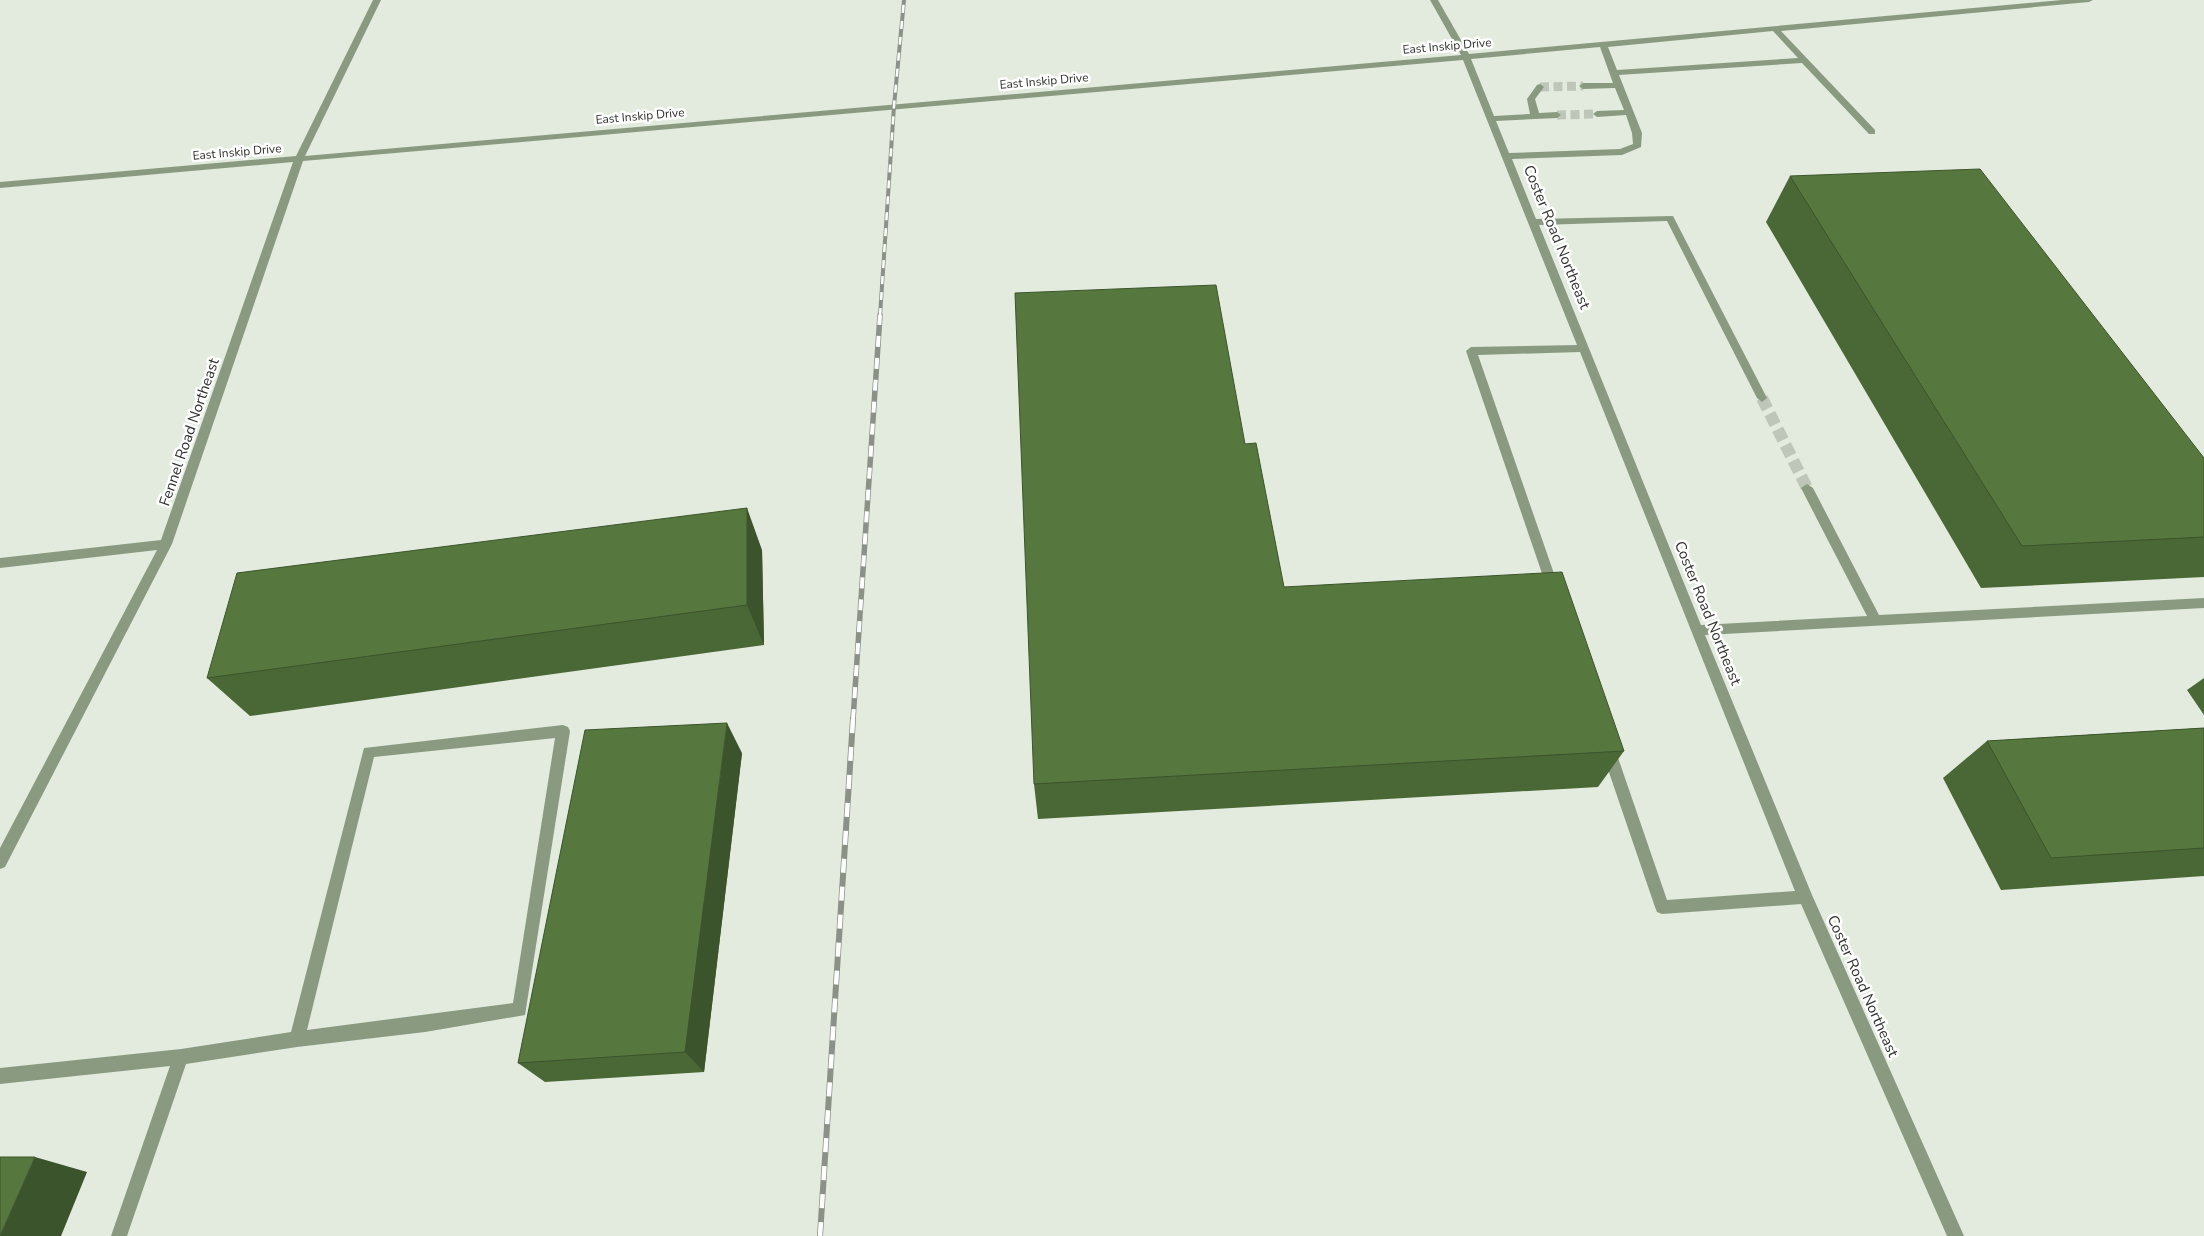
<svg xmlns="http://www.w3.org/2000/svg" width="2204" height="1236" font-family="'Nunito Sans',sans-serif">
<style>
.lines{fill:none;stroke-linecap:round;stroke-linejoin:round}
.minor-tunnel-far1{stroke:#bec6ba;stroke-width:9;stroke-dasharray:9 4.5;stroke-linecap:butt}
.minor-tunnel{stroke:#bec6ba;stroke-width:12;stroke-dasharray:12 5.5;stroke-linecap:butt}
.minor{fill:#8a9a80;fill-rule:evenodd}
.rail-far2-casing{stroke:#8b9188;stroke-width:4}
.rail-far1-casing{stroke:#8b9188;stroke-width:5.5}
.rail-casing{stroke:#8b9188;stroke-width:6}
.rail-far2{stroke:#fff;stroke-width:2.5;stroke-dasharray:8;stroke-linecap:butt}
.rail-far1{stroke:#fff;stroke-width:4;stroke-dasharray:11;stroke-linecap:butt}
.rail{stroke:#fff;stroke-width:4.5;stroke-dasharray:14;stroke-linecap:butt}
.wall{fill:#4a6736}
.shaded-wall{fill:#3c542c}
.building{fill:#56783f;stroke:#3c542c}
.labels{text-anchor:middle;stroke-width:5;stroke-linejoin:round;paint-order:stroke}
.far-street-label{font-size:12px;fill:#2e312c;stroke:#fff}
.street-label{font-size:15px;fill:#2e312c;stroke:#fff}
</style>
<rect width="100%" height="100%" fill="#e2ebdd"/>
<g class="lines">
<g class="minor-tunnel-far1">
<path d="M1540,87L1583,86"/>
<path d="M1557,115L1597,114"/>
</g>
<path class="minor-tunnel" d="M1762,398L1807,488"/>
<g class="minor">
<path d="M373,0H381L305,156L1461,55L1430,0H1438L1469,54L2062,0H2093L2089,2L1781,31L1875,130V134H1869L1802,63L1619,75L1642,133L1641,147L1622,155L1512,159L1536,219L1673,216L1767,398L1762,402L1757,398L1667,221L1539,225L1701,625L1867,616L1801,488L1807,484L1813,488L1879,615L2204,598V608L1705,635L1812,895L1964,1236H1947L1801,904L1662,914L1657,912L1655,907L1601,749L1603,745L1608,743L1613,745L1615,749L1667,900L1795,891L1580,352L1478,355L1559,588L1557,591H1549L1547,588L1466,351L1471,347L1577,345L1463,60L303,161L172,544L5,867L0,869V848L157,550L0,568V558L161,540L293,162L0,188V182L296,156ZM1773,31L1798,58L1617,70L1608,47ZM1600,47L1613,83H1583L1579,86L1583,89L1615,88L1624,110L1597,111L1593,114L1597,117L1626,115L1632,133L1633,144L1620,149L1509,153L1496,121L1557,118L1561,115L1557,112L1539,113L1535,99L1544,87L1540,84L1537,85L1527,99L1530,114L1494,116L1471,59Z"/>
<path d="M563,725L568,727L570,731L525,1015L425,1032L297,1047L186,1064L127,1236H111L170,1066L0,1084V1068L181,1049L291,1032L364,748ZM555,738L513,1003L307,1030L374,757Z"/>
</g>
<g class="rail-far2-casing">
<path id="rail-far2" d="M880,316L894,106L904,0"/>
</g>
<g class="rail-far1-casing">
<path id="rail-far1" d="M853,720L880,315"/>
</g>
<g class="rail-casing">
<path id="rail" d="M820,1236L853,719"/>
</g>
<use href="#rail-far2" class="rail-far2"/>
<use href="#rail-far1" class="rail-far1"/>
<use href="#rail" class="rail"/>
</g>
<g class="wall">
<path d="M1790,176L2204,458V577L1981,588L1766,222Z"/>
<path d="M1245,444L1284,587L1624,751L1598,787L1038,819L1034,784Z"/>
<path d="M762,550L764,645L250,716L207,678Z"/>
<path d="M2204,678V715L2187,690Z"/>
<path d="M2204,728V876L2001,890L1943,778L1987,741Z"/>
<path d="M742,753L704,1072L545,1082L518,1063Z"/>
</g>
<g class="shaded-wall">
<path d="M747,508L762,550L764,645L747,605Z"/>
<path d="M727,723L742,753L704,1072L685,1052Z"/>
<path d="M35,1157L87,1172L61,1236H0Z"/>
</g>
<g class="building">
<path d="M1980,169L2204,458V537L2022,546L1790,176Z"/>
<path d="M1216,285L1245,444L1256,443L1284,587L1562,572L1624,751L1034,784L1015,293Z"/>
<path d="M747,508V605L207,678L237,573Z"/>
<path d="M727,723L685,1052L518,1063L585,730Z"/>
<path d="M2204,728V848L2051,858L1987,741Z"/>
<path d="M0,1157H35L0,1236Z"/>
</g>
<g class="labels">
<g class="far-street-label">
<text transform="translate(1447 46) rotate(-5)" y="4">East Inskip Drive</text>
<text transform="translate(1044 81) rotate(-5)" y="4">East Inskip Drive</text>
<text transform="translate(640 116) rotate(-5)" y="4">East Inskip Drive</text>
<text transform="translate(237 152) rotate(-5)" y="4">East Inskip Drive</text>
</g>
<g class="street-label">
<text transform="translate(1557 237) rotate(68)" y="5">Coster Road Northeast</text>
<text transform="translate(189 432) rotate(-71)" y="5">Fennel Road Northeast</text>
<text transform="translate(1708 613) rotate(68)" y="5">Coster Road Northeast</text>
<text transform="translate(1863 986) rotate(66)" y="5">Coster Road Northeast</text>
</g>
</g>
</svg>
